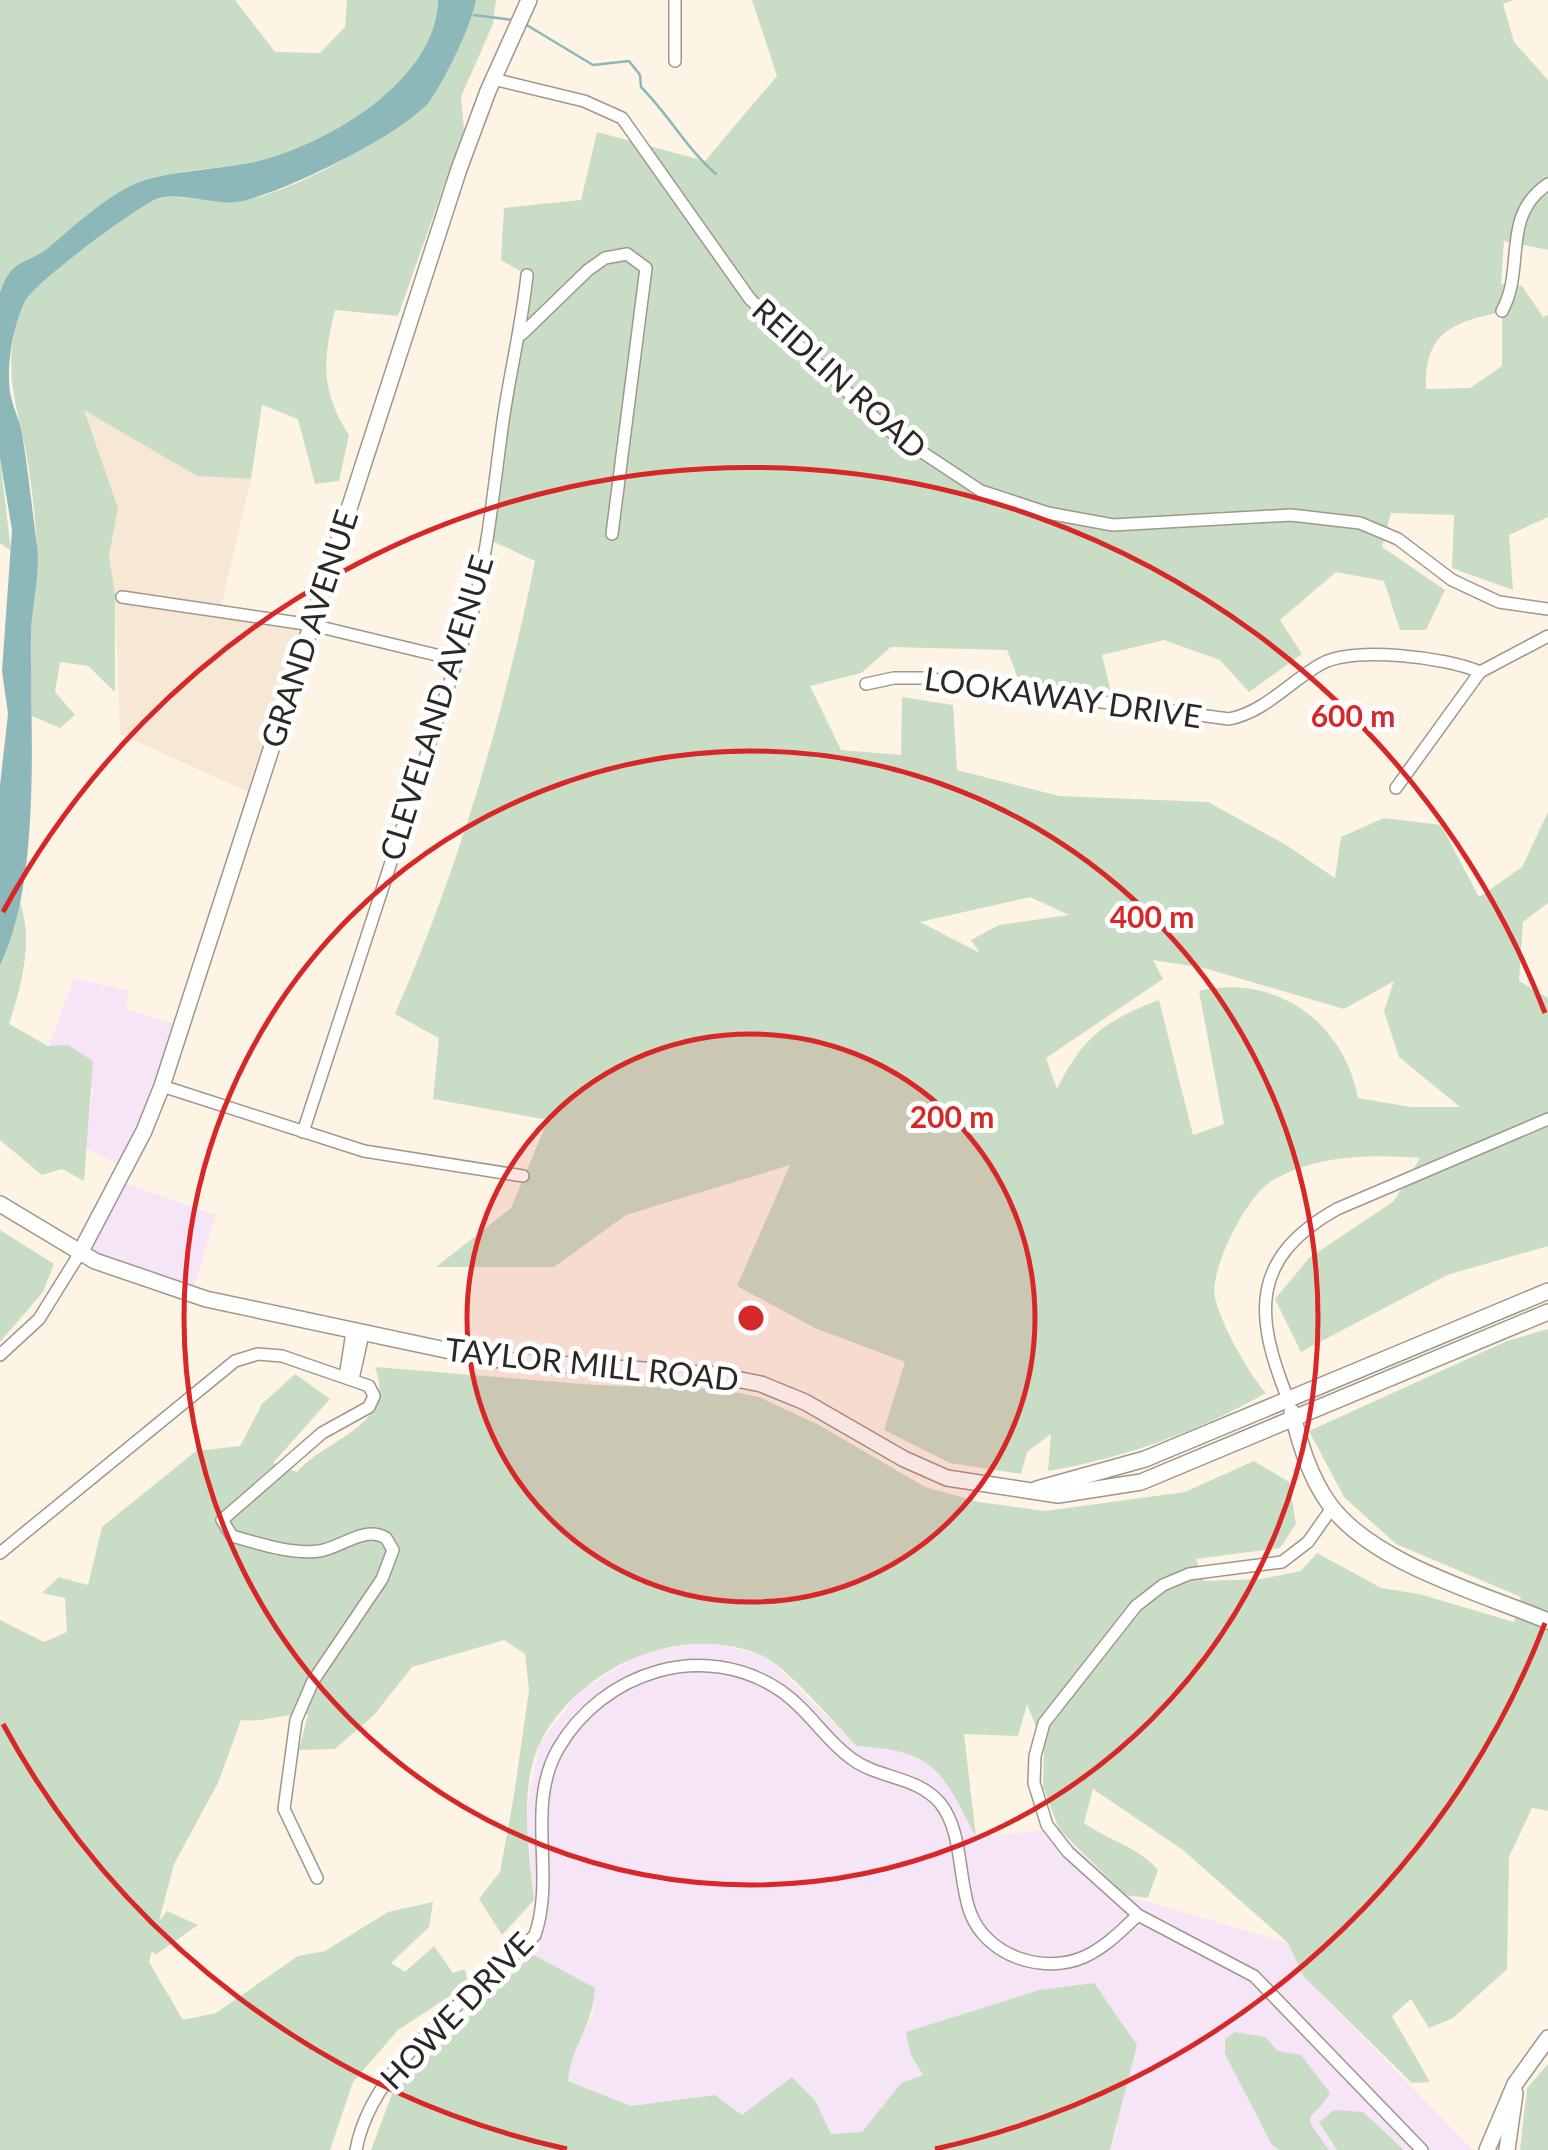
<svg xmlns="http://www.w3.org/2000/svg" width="1548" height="2150" font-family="Lato,sans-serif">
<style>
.commercial{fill:#f6e5f6}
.built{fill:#f6e8d4}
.green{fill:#c9ddc6;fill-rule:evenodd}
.water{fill:#8db8ba}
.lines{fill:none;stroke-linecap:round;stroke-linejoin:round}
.stream{stroke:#8db8ba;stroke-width:2.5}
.street-casing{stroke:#a0978b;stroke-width:14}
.secondary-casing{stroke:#a0978b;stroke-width:18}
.street{stroke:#fff;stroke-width:11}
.secondary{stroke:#fff;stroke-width:15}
.ring{fill:none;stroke:#d62828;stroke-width:5}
.labels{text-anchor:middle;stroke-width:10;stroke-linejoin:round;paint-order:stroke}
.street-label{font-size:32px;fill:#2c2924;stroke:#fff}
.centre{fill:#d62828;stroke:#fff;stroke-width:5}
.ring-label{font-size:30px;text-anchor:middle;font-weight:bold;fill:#d62828;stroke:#fff;stroke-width:10;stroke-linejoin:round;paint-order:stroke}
</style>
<rect width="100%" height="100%" fill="#fdf4e6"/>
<g class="commercial">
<path d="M74,978L129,991L126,1009L181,1026L125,1167L85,1148L93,1089L49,1046Z"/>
<path d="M118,1181L216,1215L191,1295L80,1253Z"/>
<path d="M710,1641L767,1657L857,1746L902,1749L941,1772L976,1837L1059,1829L1125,1895L1288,1943L1304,1977L1473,2150H1110L1118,2128L1094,1983L1039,1990L906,2032L910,2053L923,2075L901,2083L862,2132L831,2134L816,2102L742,2115L715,2095L631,2106L568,2081L572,2050L593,2016L595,1989L532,1954L534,1900L526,1812L540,1743L581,1690L642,1653Z"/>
</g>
<path class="built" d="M83,408L197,476L251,479L220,611L312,625L257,796L120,734L115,594L109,556L118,508Z"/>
<g class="green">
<path d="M0,0H235L275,52L320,53L345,27L347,0H438C438,79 331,142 262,160C229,169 161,170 134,184C103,201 75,226 48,248C26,265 11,258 0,291Z"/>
<path d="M476,0H496L493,24L461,97L464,129L398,316L335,310C323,360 320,390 349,435L339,481L315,484L298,419L262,405L251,479L197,476L84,410L118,508L109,556L115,594V692L88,666L60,662L55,692L75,715L60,728L32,716C31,688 30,660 31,632C31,605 40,576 37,549C35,511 30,466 21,428C10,383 5,348 24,302C33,283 131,212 154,200C171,191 230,206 259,197C284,190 335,167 355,152C395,122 469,48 476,0Z"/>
<path d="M752,0H1513L1503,4L1514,42L1548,80V250L1504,241L1501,284L1522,286L1543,317L1548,315V517L1509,535L1513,590L1452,568L1454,515L1391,513L1382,547L1445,590L1426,630H1400L1384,581L1336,572L1280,620L1302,654L1249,692L1220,660L1164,640L1102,655L1114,705L1024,693L1007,650L891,647L861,673L810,686L841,750L901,755L902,697L953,705L957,770L1059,796L1208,802L1286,845L1335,878L1341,837L1384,818L1441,825L1479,897L1522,867L1548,812V903L1523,922L1519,981L1548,998V1246L1447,1275L1301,1352L1275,1299L1309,1258L1394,1201L1420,1158C1371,1154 1313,1155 1270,1182C1246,1198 1209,1270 1215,1298C1221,1324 1248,1373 1266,1393C1199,1431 1124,1458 1048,1471L1051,1434L1027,1452L1021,1474L950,1463L884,1430L905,1362L815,1328L737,1286L790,1165L626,1215L554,1267H436L511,1208L548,1120L433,1099L439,1038L395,1014C458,870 504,715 535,561L488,539L527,275L501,260L504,208L581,200L597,132L705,161L777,76ZM1502,312V366L1470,388L1426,389C1424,332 1453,322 1502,312ZM1030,897L1069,915L999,925L971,940L980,953L920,922ZM1153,960L1204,968L1344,1009L1394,981L1384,1011L1399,1057L1460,1107H1411L1358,1098C1344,1022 1275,973 1199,991L1224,1124L1193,1135L1159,1000C1104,1021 1083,1037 1057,1089L1046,1058L1163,979Z"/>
<path d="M0,458L11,551L0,543Z"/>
<path d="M19,899C34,939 22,984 9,1024L48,1046L68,1045L93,1061L84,1181L62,1169L42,1175L0,1140V965Z"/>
<path d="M0,1230L54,1264L43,1292L0,1342Z"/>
<path d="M1548,1329V1811L1532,1808L1509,1857L1507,1969L1453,2018L1429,2028L1411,1999L1392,2016L1430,2082L1412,2083L1304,1977L1288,1943L1183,1850L1093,1789L1084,1823C1111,1842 1137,1846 1158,1870L1148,1898L1125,1895L1059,1829L1043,1787L1044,1747L1027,1704L1018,1736L964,1734L976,1837C941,1771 937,1751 857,1746C837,1726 786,1666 763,1656C684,1621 581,1665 541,1741C518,1786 529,1852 534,1900L502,1935L479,1899L500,1872L514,1795L529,1690L525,1654L504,1640L412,1667L374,1715L335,1749L299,1750L308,1714C285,1713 262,1723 241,1720L218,1783L174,1864L159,1921L167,1911L198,1925L155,1955L152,1951L149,1962L183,2020L216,2013L298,1956L325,1951L388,1912L433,1902L429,1927L391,1963L405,1972L434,1946L453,1973L465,1969L468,1984L398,2030L353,2082L330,2150H0V1620L44,1642L67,1632L65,1598L42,1593L59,1577L88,1585L102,1527L196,1451L240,1446L262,1404L295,1374L330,1399L273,1463L297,1472C329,1436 397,1426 375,1367L595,1385L719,1389L759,1397L819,1425L925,1487L979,1502L1045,1511L1185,1492L1254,1461L1289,1482L1296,1524L1280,1548L1196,1559L1204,1581L1261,1579L1301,1571L1317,1553L1381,1588L1419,1594L1514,1622L1521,1597L1396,1544L1344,1497L1309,1431L1507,1341Z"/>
<path d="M532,1954L595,1988C593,2027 572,2042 568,2081L631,2106L715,2095L742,2115L792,2077L816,2102L831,2134L862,2132L901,2083L923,2075L910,2053L906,2032L1039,1990L1094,1983L1137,2045L1110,2150H371L392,2094Z"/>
<path d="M1235,2032L1265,2037L1278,2051L1301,2055L1330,2093C1309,2127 1299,2107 1329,2150H1279L1272,2145L1225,2054V2039Z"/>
<path d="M1548,2064V2150H1520L1527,2088Z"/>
<path d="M1334,2110L1363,2112L1404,2150H1337L1319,2122Z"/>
</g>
<path class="water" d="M438,0H476C473,22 443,84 429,102C403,134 278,196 237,202C213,205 175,190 154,200C132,211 34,283 25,301C13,326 5,370 11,397C14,410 20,421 22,433C28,470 32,508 37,546C41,575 31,607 31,636C30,731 42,879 0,965V785L8,714L2,671L12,530L0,458V292C11,258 26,265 48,248C76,225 101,200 134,184C165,170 226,170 262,160C331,142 437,79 438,0Z"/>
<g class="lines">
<g class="stream">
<path d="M474,15L513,20"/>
<path d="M525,24L593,65L629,61L640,75L641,87C669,115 686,148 716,174"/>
</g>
<g class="street-casing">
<g id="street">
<path d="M675,61V0"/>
<path d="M493,79L584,101L622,118L750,299L884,427L981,491L1048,513L1113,525L1291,515L1360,523L1398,539L1452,580L1499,602L1548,609"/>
<path d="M1502,311C1526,268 1500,216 1548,184"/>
<path d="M522,334L588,270L605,258L627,254L646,268L612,534"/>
<path d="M122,597L312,625L457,660"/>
<path d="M866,684L894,678H924L1229,719C1265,712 1289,682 1321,664C1354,646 1446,657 1480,672"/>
<path d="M1396,788L1480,672L1548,636"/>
<path d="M162,1086L364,1151L523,1176"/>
<path d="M303,1132L472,614C488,551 494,486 503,421C510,372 522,324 527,275"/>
<path d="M0,1355L39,1319L80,1253"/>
<path d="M345,1377L352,1332"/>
<path d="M353,1379L363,1334"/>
<path d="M1288,1399C1254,1315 1250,1258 1337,1209L1548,1119"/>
<path d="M1332,1508L1308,1542L1282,1562L1189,1574L1163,1585L1136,1606L1044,1723L1035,1756L1034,1783L1047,1825L1068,1852L1138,1915L1254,1976L1422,2150"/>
<path d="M0,1553L235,1361L258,1354L282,1356L369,1386L374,1396L369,1407L322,1433L222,1520L232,1536C257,1543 292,1555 319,1551C341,1548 364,1525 386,1538L393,1550L382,1579L313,1681L296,1720L284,1809L317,1878"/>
<path d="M356,2150C372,2061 475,1996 535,1935C556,1874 525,1807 558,1749C603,1671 705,1639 781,1691C809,1710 825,1740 852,1759C879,1779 917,1776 940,1803C963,1831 958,1879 970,1912C986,1956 1043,1975 1084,1957C1106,1947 1121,1931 1138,1915"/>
</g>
</g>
<g class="secondary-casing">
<g id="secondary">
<path d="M0,1204L95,1261L206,1299L488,1359L716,1375L761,1384L805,1402L904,1459L947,1478L1058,1495L1141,1482L1548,1312"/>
<path d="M80,1253L144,1131L162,1086L459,169L488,91L529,0"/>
<path d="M1292,1412C1300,1444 1310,1478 1330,1505C1374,1564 1481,1593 1548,1621"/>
<path d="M1037,1489L1145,1459L1548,1291"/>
<path d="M1487,2150L1515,2084L1548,2038"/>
<path d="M1507,2150L1515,2093"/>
</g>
</g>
<use href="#street" class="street"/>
<use href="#secondary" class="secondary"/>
</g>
<circle cx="751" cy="1318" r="284" fill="#d62828" fill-opacity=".12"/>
<g class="ring">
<circle cx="751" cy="1318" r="284"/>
<circle cx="751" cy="1318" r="567"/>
<path d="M1545 1623A851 851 0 0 1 935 2149M567 2149A851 851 0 0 1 3 1724M3 912A851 851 0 0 1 1545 1013"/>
</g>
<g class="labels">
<g class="street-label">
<text transform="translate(839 379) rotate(42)" y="11">REIDLIN ROAD</text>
<text transform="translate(310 629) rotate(-72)" y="11">GRAND AVENUE</text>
<text transform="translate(1063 698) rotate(8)" y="11">LOOKAWAY DRIVE</text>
<text transform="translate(437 708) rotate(-73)" y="11">CLEVELAND AVENUE</text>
<text transform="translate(592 1365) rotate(6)" y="11">TAYLOR MILL ROAD</text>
<text transform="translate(457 2011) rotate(-46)" y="11">HOWE DRIVE</text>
</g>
</g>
<circle cx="751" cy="1318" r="15" class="centre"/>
<g class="ring-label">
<text x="1353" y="727">600 m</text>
<text x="1152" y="928">400 m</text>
<text x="952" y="1128">200 m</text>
</g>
</svg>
